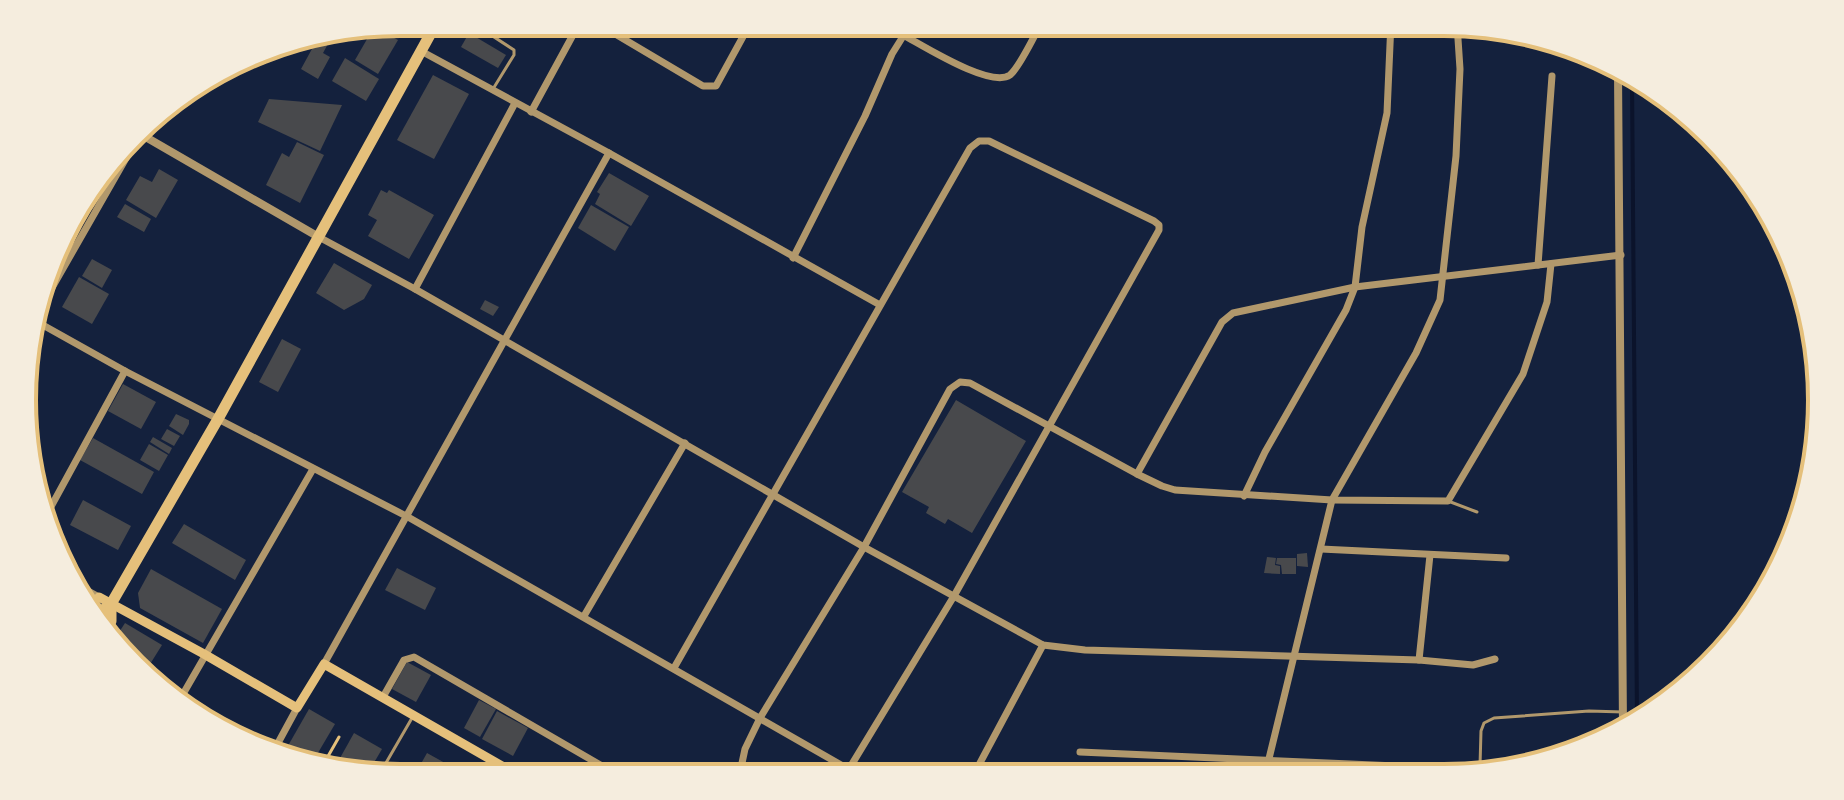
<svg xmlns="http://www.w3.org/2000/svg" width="1844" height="800" font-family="'Space Grotesk',sans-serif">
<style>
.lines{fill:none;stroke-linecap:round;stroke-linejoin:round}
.stream{stroke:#0b132b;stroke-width:4}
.building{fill:#48494c}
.path{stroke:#e5c07b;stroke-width:3}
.service{stroke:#b1986c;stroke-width:3}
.minor{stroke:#b1986c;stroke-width:7}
.tertiary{stroke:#b1986c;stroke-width:8}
.secondary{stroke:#e5c07b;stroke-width:9}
.primary{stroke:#e5c07b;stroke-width:11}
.rim{fill:none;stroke:#e5c07b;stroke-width:4}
</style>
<rect width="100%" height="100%" fill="#14213d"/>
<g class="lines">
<path class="stream" d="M1632,80L1637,720"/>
</g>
<g class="building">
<path d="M374,27L398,40L378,74L355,60Z"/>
<path d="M469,33L506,55L498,68L461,47Z"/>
<path d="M319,36L329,42L323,53L330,57L318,79L301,69Z"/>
<path d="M345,58L379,79L366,101L332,81Z"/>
<path d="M433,75L469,94L434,159L397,140Z"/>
<path d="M269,99L342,105L320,151L258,122Z"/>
<path d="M297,142L324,155L300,203L266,185L282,153L289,157Z"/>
<path d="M159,169L178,180L156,218L126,200L140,176L152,182Z"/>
<path d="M609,173L649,196L631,226L595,204L600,194L597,192Z"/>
<path d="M381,190L387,193L389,190L434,215L409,259L368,236L377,220L368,215Z"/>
<path d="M125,204L151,219L144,232L117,217Z"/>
<path d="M591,205L629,227L615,251L578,228Z"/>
<path d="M92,259L112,270L102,288L82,276Z"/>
<path d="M334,263L372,285L364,299L344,310L316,293Z"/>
<path d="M79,277L109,294L92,324L62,307Z"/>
<path d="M485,300L499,307L493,316L480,309Z"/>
<path d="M282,339L301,349L278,392L259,382Z"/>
<path d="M123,384L156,402L141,429L108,411Z"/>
<path d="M956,400L1026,441L972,533L948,519L945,524L926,513L929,507L902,492Z"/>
<path d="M176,414L189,420V424L183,435L169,426Z"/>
<path d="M167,429L180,436L174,446L161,439Z"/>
<path d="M153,437L172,448L169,454L150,442Z"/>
<path d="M93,438L154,472L142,494L80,460Z"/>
<path d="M149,444L168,455L159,471L140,460Z"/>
<path d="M83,500L131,526L118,550L70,525Z"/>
<path d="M184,524L246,560L235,580L172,543Z"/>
<path d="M1307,553L1308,567L1297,566V554Z"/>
<path d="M1267,557L1276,558L1275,565L1280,566V574L1264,573Z"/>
<path d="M1277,558H1296V574H1282L1281,565L1276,564Z"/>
<path d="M397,568L436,588L425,610L385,590Z"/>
<path d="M151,569L222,609L203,643L140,608L138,593Z"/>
<path d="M125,623L162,645L147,669L129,658L114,640Z"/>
<path d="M407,662L431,675L416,702L392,689Z"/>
<path d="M479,700L496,709L480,737L464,728Z"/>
<path d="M309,709L335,724L312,763L281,758Z"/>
<path d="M497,711L528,728L513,756L482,739Z"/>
<path d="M354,733L382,749L368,773L335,767Z"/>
<path d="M427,753L472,778H413Z"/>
</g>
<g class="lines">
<g class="path">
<path d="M1400,25L1436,22"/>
<path d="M323,765L339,737"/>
</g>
<g class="service">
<path d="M471,22L514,50V55L493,89"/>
<path d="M1448,501L1477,512"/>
<path d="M1465,769L1480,766L1481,731L1484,723L1494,718L1589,711L1623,712"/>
<path d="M379,775L412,718"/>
<path d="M606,777L610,770"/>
</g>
<g class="minor">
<path d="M595,22L703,86H716L751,22"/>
<path d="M903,35C922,45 991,89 1010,75C1020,67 1035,34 1042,22"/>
<path d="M421,51L609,153L880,305"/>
<path d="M531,112L580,22"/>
<path d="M317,236L415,289L864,547L1043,645L1085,650L1419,660L1473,665L1495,659"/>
<path d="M793,258L865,116L892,54L912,22"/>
<path d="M1538,265L1552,76"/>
<path d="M415,289L515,103"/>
<path d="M32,319L125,371L408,517L862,777"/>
<path d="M29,328L149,118"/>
<path d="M1137,474L1222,322L1233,313L1355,287L1621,255"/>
<path d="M1244,496L1265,452L1346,310L1355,287L1362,227L1387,113L1391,22"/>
<path d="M47,514L125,371"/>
<path d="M1321,549L1506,558"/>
<path d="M70,581L99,597"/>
<path d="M584,616L685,443"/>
<path d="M1419,660L1430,555"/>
<path d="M324,664L609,153"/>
<path d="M674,668L970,148L979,141H989L1154,221L1159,225V230L954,596L849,769"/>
<path d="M383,697L404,660L414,657L621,777"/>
<path d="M179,701L313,469"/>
<path d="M1080,752L1465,769"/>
<path d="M272,754L297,708"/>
<path d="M1265,775L1332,500L1416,353L1440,300L1456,156L1460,69L1457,24"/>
<path d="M973,776L1043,645"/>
<path d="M739,777L745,749L760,718L864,547L950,389L960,382L970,383L1137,474L1162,486L1175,490L1332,500L1448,501L1523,374L1547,302L1551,264"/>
</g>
<g class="tertiary">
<path d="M1618,72L1623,728"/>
<path d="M137,132L317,236"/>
</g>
<path class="secondary" d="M99,597L204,654L297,708L324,664L523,778"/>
<g class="primary">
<path d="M95,616L111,604"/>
<path d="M106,630L111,621V604L218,419L437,22"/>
</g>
</g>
<path d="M0 0H1844V800H0ZM400 36H1444A364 364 0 0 1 1808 400V400A364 364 0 0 1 1444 764H400A364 364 0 0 1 36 400V400A364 364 0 0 1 400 36Z" fill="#f5edde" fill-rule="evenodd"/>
<path class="rim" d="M400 36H1444A364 364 0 0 1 1808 400V400A364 364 0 0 1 1444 764H400A364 364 0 0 1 36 400V400A364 364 0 0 1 400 36Z"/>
</svg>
